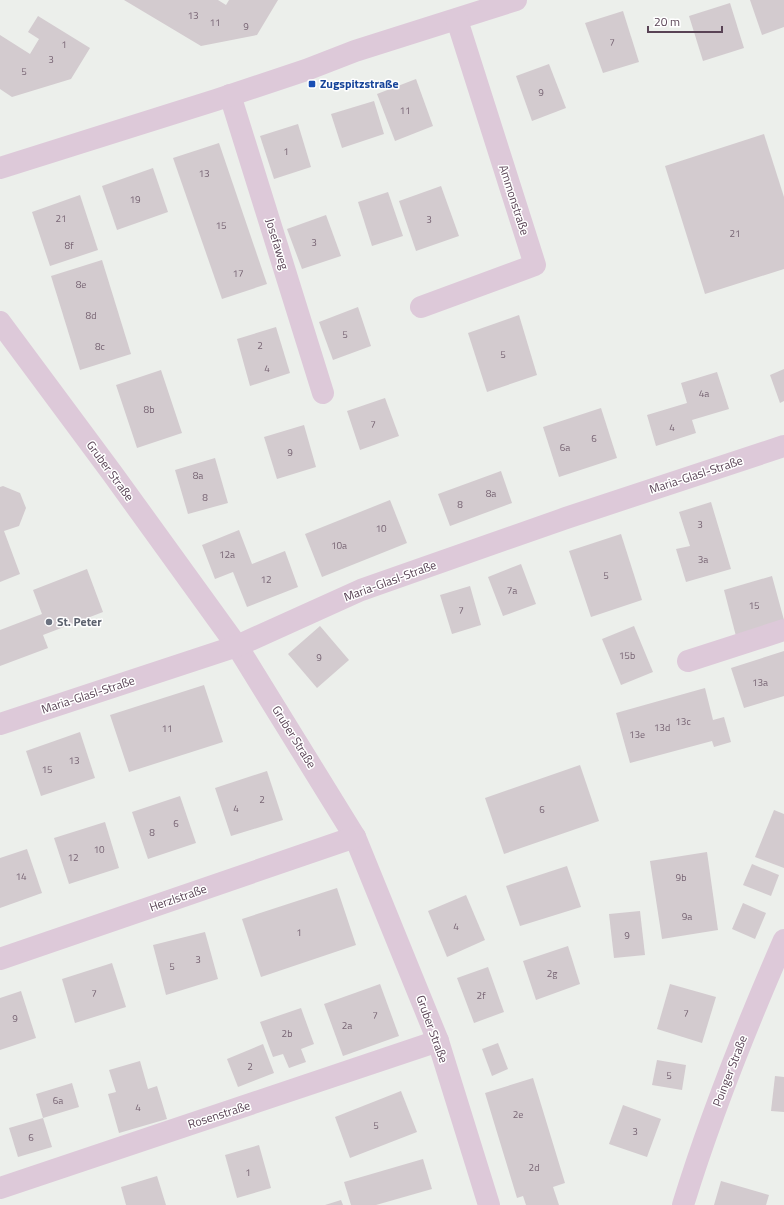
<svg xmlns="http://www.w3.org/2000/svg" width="784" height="1205" font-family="'Titillium Web',sans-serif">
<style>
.building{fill:#d3cbcf}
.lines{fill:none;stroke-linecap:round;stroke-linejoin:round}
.minor{stroke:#ddc9d9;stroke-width:22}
.transit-dot{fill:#1a4fb4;stroke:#fff;stroke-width:1.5}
.worship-dot{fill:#6b7280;stroke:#fff;stroke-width:1.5}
.labels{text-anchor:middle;stroke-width:3;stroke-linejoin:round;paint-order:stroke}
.number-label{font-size:10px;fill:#786574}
.transit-label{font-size:12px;font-weight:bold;fill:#164399;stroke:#fff;text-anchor:start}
.street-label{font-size:12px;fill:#594355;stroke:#fff}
.worship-label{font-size:12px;font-weight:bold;fill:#5b616d;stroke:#fff;text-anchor:start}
</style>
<rect width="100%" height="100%" fill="#ecefeb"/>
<g class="building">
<path d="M124,0H218L226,5L229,0H278L257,35L201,46Z"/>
<path d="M750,0H784V27L762,35Z"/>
<path d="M730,3L744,48L703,61L689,16Z"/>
<path d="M623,11L639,62L603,73L585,23Z"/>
<path d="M38,16L90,48L71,79L12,97L0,89V35L30,54L39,39L28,32Z"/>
<path d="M549,64L566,108L532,121L516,76Z"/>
<path d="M416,79L433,126L395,141L377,94Z"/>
<path d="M374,101L384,134L342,148L331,114Z"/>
<path d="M298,124L311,167L274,179L260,136Z"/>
<path d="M764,134L784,197V269L705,294L665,166Z"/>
<path d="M219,143L267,284L222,299L173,158Z"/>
<path d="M153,168L168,212L117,230L102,186Z"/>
<path d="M441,186L459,236L416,251L399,201Z"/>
<path d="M388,192L403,236L372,246L358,202Z"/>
<path d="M80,195L98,250L50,266L32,212Z"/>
<path d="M326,215L341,256L302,269L287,229Z"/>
<path d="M102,260L131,354L80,370L51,276Z"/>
<path d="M358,307L371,346L333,360L319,322Z"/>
<path d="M519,315L537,375L487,392L468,333Z"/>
<path d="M276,327L290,373L250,386L237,339Z"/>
<path d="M784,369V401L780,403L770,375Z"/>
<path d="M161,370L182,433L137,448L116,385Z"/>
<path d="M717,372L729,409L692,420L696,433L656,446L647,415L687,403L681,383Z"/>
<path d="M385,398L399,436L360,450L347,411Z"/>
<path d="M601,408L617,458L559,477L543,427Z"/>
<path d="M304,425L316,467L277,479L264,437Z"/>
<path d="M215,458L228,503L188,514L175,470Z"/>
<path d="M501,471L512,503L450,526L438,494Z"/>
<path d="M3,486L20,493L26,508L19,526L4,531L20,574L0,582V487Z"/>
<path d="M390,500L407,543L322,577L305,534Z"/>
<path d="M711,502L731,569L686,582L676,549L690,546L679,512Z"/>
<path d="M239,530L252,564L285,551L298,587L247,607L233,572L215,579L202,545Z"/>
<path d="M621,534L642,600L591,617L569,551Z"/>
<path d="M521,564L536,604L503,616L488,577Z"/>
<path d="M87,569L103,612L43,635L48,648L0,666V630L42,614L33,590Z"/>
<path d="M772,576L784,620L737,640L724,590Z"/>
<path d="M470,586L481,625L452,634L440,595Z"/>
<path d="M320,626L349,660L317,688L288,654Z"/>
<path d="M634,626L653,672L621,685L602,639Z"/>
<path d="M784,651V696L744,708L731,668Z"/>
<path d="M204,685L223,742L129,772L110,715Z"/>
<path d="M705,688L713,720L724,717L731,742L714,747L712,741L630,763L616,713Z"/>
<path d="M80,732L95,778L41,796L26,751Z"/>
<path d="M580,765L599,821L504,854L485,798Z"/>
<path d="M267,771L283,820L231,836L215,788Z"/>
<path d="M180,796L196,843L148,859L132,812Z"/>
<path d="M774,810L784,814V868L755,857Z"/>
<path d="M105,822L119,868L69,884L54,838Z"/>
<path d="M27,849L42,893L0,908V858Z"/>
<path d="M707,852L718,930L662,939L650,861Z"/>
<path d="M752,864L779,875L771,896L743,885Z"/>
<path d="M567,866L581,907L520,926L506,886Z"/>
<path d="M337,888L356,945L261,977L242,919Z"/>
<path d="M466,895L485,940L447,957L428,911Z"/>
<path d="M743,903L766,913L755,939L732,929Z"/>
<path d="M640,911L645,955L614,958L609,914Z"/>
<path d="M205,932L218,979L166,995L153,945Z"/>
<path d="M568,946L580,984L536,1000L523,961Z"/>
<path d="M112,963L126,1007L75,1023L62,979Z"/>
<path d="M488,967L504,1012L474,1023L457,978Z"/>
<path d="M380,984L399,1036L343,1056L324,1004Z"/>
<path d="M670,984L716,997L702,1043L657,1029Z"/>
<path d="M21,991L36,1038L0,1050V998Z"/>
<path d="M301,1008L314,1044L301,1049L306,1062L289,1068L283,1054L273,1057L260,1022Z"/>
<path d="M498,1043L508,1069L492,1076L482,1049Z"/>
<path d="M263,1044L274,1073L238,1087L227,1059Z"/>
<path d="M657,1060L686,1065L682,1090L652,1085Z"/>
<path d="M140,1061L148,1089L157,1086L167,1119L119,1133L108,1094L116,1092L109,1070Z"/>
<path d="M775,1076L784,1077V1112L771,1111Z"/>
<path d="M533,1078L565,1183L553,1187L559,1205H526L523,1196L517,1198L485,1093Z"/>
<path d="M72,1083L79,1107L43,1118L36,1094Z"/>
<path d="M401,1091L417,1132L350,1158L335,1117Z"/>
<path d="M623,1105L661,1119L647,1157L609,1144Z"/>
<path d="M43,1118L52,1147L18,1157L9,1128Z"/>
<path d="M259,1145L271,1188L237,1198L225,1155Z"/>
<path d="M423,1159L432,1189L376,1205H351L344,1182Z"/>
<path d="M157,1176L166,1205H126L121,1187Z"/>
<path d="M721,1181L769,1195L766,1205H714Z"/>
<path d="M341,1200L343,1205H325Z"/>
</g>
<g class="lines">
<g class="minor">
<path d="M230,95L323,393"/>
<path d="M0,168L216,100L306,70L355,51L516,0"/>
<path d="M421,307L535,265L457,20"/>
<path d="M0,322L112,473L237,646L355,837L438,1041L489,1205"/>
<path d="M688,661L784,630"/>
<path d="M0,724L237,646L361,590L566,518L784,446"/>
<path d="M0,959L355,837"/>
<path d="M0,1188L438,1041"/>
<path d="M683,1205C711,1114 746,1027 784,940"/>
</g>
</g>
<rect class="transit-dot" x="308" y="80" width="8" height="8" rx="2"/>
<circle class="worship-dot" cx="49" cy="622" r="4"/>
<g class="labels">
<g class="number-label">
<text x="193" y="19">13</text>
<text x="215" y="26">11</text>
<text x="246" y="30">9</text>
<text x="612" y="46">7</text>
<text x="64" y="48">1</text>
<text x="51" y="63">3</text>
<text x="24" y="75">5</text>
<text x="541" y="96">9</text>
<text x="405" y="114">11</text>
<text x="286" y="155">1</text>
<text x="204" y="177">13</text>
<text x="135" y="203">19</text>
<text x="61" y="222">21</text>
<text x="429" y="223">3</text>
<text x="221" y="229">15</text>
<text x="735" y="237">21</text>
<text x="314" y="246">3</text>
<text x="69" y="249">8f</text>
<text x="238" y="277">17</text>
<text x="81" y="288">8e</text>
<text x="91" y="319">8d</text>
<text x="345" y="338">5</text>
<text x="260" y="349">2</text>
<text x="100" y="350">8c</text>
<text x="503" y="358">5</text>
<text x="267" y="372">4</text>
<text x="704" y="397">4a</text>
<text x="149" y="413">8b</text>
<text x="373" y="428">7</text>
<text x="672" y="431">4</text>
<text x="594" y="442">6</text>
<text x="565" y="451">6a</text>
<text x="290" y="456">9</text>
<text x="198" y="479">8a</text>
<text x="491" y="497">8a</text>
<text x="205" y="501">8</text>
<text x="460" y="508">8</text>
<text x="700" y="528">3</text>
<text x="381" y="532">10</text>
<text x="339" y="549">10a</text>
<text x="227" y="558">12a</text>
<text x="703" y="563">3a</text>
<text x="606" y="579">5</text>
<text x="266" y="583">12</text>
<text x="512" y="594">7a</text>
<text x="754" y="609">15</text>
<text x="461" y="614">7</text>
<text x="627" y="659">15b</text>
<text x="319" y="661">9</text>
<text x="760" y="686">13a</text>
<text x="683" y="725">13c</text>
<text x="662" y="731">13d</text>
<text x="167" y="732">11</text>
<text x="637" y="738">13e</text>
<text x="74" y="764">13</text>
<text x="47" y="773">15</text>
<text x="262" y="803">2</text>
<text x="236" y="812">4</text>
<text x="542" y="813">6</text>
<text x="176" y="827">6</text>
<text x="152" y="836">8</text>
<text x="99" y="853">10</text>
<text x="73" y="861">12</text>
<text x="21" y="880">14</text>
<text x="681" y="881">9b</text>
<text x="687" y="920">9a</text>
<text x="456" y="930">4</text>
<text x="299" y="936">1</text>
<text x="627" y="939">9</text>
<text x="198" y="963">3</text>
<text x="172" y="970">5</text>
<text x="552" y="977">2g</text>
<text x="94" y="997">7</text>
<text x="481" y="999">2f</text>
<text x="686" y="1017">7</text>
<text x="375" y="1019">7</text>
<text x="15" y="1022">9</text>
<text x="347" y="1029">2a</text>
<text x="287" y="1037">2b</text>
<text x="250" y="1070">2</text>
<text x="669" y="1079">5</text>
<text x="58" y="1104">6a</text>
<text x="138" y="1111">4</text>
<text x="518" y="1118">2e</text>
<text x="376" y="1129">5</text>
<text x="635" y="1135">3</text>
<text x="31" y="1141">6</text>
<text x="534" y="1171">2d</text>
<text x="248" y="1176">1</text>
</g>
<g class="transit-label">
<text x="320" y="88">Zugspitzstraße</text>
</g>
<g class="street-label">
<text transform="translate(514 200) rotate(72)" y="4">Ammonstraße</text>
<text transform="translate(277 244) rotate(73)" y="4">Josefaweg</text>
<text transform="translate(110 471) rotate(54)" y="4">Gruber Straße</text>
<text transform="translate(696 475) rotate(-18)" y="4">Maria-Glasl-Straße</text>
<text transform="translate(390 581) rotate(-20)" y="4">Maria-Glasl-Straße</text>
<text transform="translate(88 695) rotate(-18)" y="4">Maria-Glasl-Straße</text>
<text transform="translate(294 737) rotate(58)" y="4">Gruber Straße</text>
<text transform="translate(178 898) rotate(-19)" y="4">Herzlstraße</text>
<text transform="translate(432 1029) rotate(70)" y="4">Gruber Straße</text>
<text transform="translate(730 1071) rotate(-69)" y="4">Poinger Straße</text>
<text transform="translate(219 1115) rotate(-18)" y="4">Rosenstraße</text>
</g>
<g class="worship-label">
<text x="57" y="626">St. Peter</text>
</g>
</g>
<path d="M648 26v6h74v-6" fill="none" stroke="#594355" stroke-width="2"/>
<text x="654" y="26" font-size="12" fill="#594355" stroke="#ffffff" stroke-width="3" paint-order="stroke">20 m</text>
</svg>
